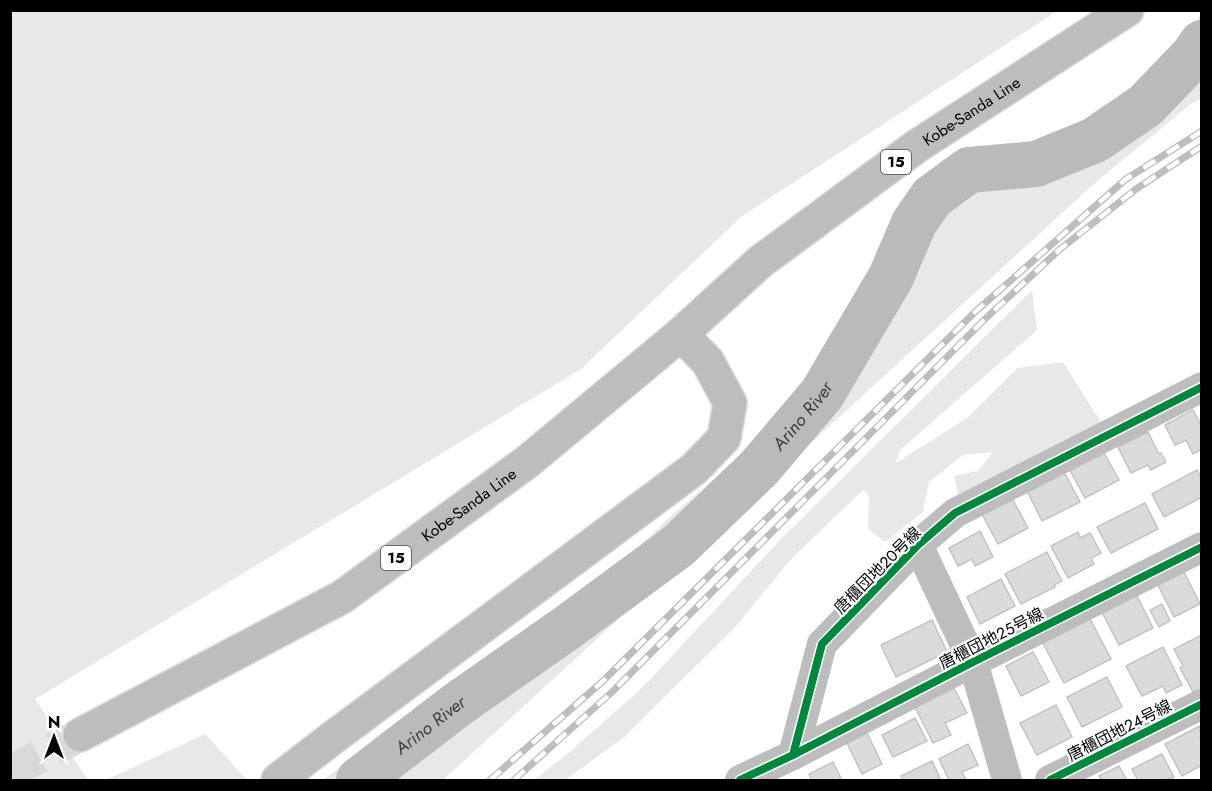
<svg xmlns="http://www.w3.org/2000/svg" width="1212" height="791" font-family="Jost,'Noto Sans JP',sans-serif">
<style>
.green{fill:#e8e8e8}
.lines{fill:none;stroke-linecap:round;stroke-linejoin:round}
.river{stroke:#bababa;stroke-width:46}
.building{fill:#dbdbdb;stroke:#c3c3c3;stroke-width:1.5}
.primary-tunnel{stroke:#d9d9d9;stroke-width:33;stroke-dasharray:33 16;stroke-linecap:butt}
.primary-casing{stroke:#dbdbdb;stroke-width:36}
.street{stroke:#bdbdbd;stroke-width:30}
.primary{stroke:#bdbdbd;stroke-width:33}
.rail-casing{stroke:#bdbdbd;stroke-width:7}
.rail{stroke:#fff;stroke-width:4.5;stroke-dasharray:14;stroke-linecap:butt}
.cycleway-casing{stroke:#fff;stroke-width:11}
.cycleway{stroke:#00873e;stroke-width:8}
.labels{text-anchor:middle;stroke-width:4.5;stroke-linejoin:round;paint-order:stroke}
.shield{fill:#fff;stroke:#4c4c4c;stroke-width:1.5}
.shield-label{font-size:15px;font-weight:bold;fill:#000}
.street-label{font-size:16px;fill:#000;stroke:#fff}
.water-label{font-size:18px;font-style:italic;fill:#3d3d3d;stroke:#fff}
</style>
<rect width="100%" height="100%" fill="#fff"/>
<g class="green">
<path d="M10,11L11,10L1057,11L742,216L581,369L35,699L88,780H11Z"/>
<path d="M1201,12V98L1192,103L1097,181L443,780H323L626,559L672,515L761,439L838,344L903,219V201L936,170L969,158L1030,150L1092,130L1152,86L1188,45Z"/>
<path d="M1032,290L1037,330L899,451L896,463L967,418L1018,368L1063,362L1107,432L959,500L954,476L978,471L993,452L963,455L929,482L923,512L885,542L868,529L869,496L863,490L790,560L737,625L623,738L565,780H534L565,756L642,688L781,539Z"/>
<path d="M205,734L247,780H106Z"/>
</g>
<g class="lines">
<path class="river" id="s1" d="M359,780L458,704L568,627L678,546L759,468L822,394L891,277L914,223L932,197L969,170L1036,164L1095,140L1146,105L1193,56L1202,43"/>
</g>
<g class="building">
<path d="M1193,410L1202,427V449L1193,454L1186,440L1175,445L1165,425Z"/>
<path d="M1148,432L1159,454L1161,453L1166,462L1151,470L1148,465L1131,473L1118,447Z"/>
<path d="M1104,453L1119,480L1085,498L1070,470Z"/>
<path d="M1063,470L1080,502L1042,521L1026,489Z"/>
<path d="M1197,470L1202,480V497L1164,517L1152,494Z"/>
<path d="M1012,498L1028,528L998,544L982,514Z"/>
<path d="M1145,503L1158,529L1111,553L1097,527Z"/>
<path d="M980,531L993,557L975,566L972,559L958,566L949,548Z"/>
<path d="M1078,532L1080,538L1090,533L1101,553L1091,558L1094,564L1068,578L1051,546Z"/>
<path d="M1047,552L1062,581L1054,585L1055,587L1021,604L1005,574Z"/>
<path d="M1184,572L1200,604L1174,617L1158,585Z"/>
<path d="M1001,579L1015,606L980,624L967,597Z"/>
<path d="M1135,592L1153,628L1119,645L1101,610Z"/>
<path d="M1162,604L1170,621L1159,627L1150,610Z"/>
<path d="M1090,619L1111,659L1064,683L1043,643Z"/>
<path d="M932,620L947,652L896,677L881,645Z"/>
<path d="M1202,635V688L1193,692L1180,668L1183,666L1174,649Z"/>
<path d="M1163,647L1182,685L1166,693L1163,686L1142,696L1126,666Z"/>
<path d="M1033,652L1049,682L1021,696L1006,666Z"/>
<path d="M1107,677L1122,707L1082,727L1067,697Z"/>
<path d="M954,688L967,713L945,723L951,735L933,743L915,707Z"/>
<path d="M1056,705L1072,737L1037,755L1020,723Z"/>
<path d="M915,718L927,741L893,757L882,735Z"/>
<path d="M1200,726L1202,765L1182,776L1165,744Z"/>
<path d="M867,733L882,764L862,774L847,743Z"/>
<path d="M968,744L978,765L962,772L966,780H949L939,759Z"/>
<path d="M1162,754L1174,777L1166,780H1138L1132,769Z"/>
<path d="M932,761L941,780H903L901,776Z"/>
<path d="M833,762L842,780H812L809,774Z"/>
<path d="M1119,766L1127,780H1102L1099,776Z"/>
</g>
<g class="lines">
<path class="primary-tunnel" d="M10,772L80,735"/>
<g class="primary-casing">
<g id="primary">
<path id="s2" d="M80,735L342,597L527,462L681,334L760,262L917,146L1127,10"/>
<path d="M278,780L331,739L694,469L724,438L730,403L708,362L681,334"/>
</g>
</g>
<g class="street">
<path d="M918,545L973,662L1007,780"/>
<path d="M793,755L973,662L1202,547"/>
<path d="M740,780L793,755L822,644L918,545L955,513L1202,387"/>
<path d="M1050,780L1202,704"/>
</g>
<use href="#primary" class="primary"/>
<g class="rail-casing">
<g id="rail">
<path d="M490,780L603,681L976,311L1126,179L1202,131"/>
<path d="M514,780L612,692L983,321L1059,250L1136,189L1202,146"/>
</g>
</g>
<use href="#rail" class="rail"/>
<g class="cycleway-casing">
<g id="cycleway">
<path d="M793,755L973,662L1202,547"/>
<path d="M740,780L793,755L822,644L918,545L955,513L1202,387"/>
<path d="M1050,780L1202,704"/>
</g>
</g>
<use href="#cycleway" class="cycleway"/>
</g>
<g class="labels">
<g class="shield">
<rect x="881" y="150" width="30" height="24" rx="4.5"/>
<rect x="381" y="546" width="30" height="24" rx="4.5"/>
</g>
<g class="shield-label">
<text x="896" y="167">15</text>
<text x="396" y="563">15</text>
</g>
<g class="street-label">
<text dy="6" stroke="none"><textPath href="#s2" startOffset="1092">Kobe-Sanda Line</textPath></text>
<text dy="6" stroke="none"><textPath href="#s2" startOffset="453">Kobe-Sanda Line</textPath></text>
<text transform="translate(877 570) rotate(-45)" y="6">唐櫃団地２０号線</text>
<text transform="translate(991 638) rotate(-27)" y="6">唐櫃団地２５号線</text>
<text transform="translate(1119 730) rotate(-27)" y="6">唐櫃団地２４号線</text>
</g>
<g class="water-label">
<text dy="6" stroke="none"><textPath href="#s1" startOffset="576">Arino River</textPath></text>
<text dy="6" stroke="none"><textPath href="#s1" startOffset="90">Arino River</textPath></text>
</g>
</g>
<rect width="1212" height="791" fill="none" stroke="#000000" stroke-width="24"/>
<g transform="translate(54 737)" stroke="#ffffff" stroke-width="4.5" paint-order="stroke">
<path d="M0-4.5L10 22L0 15L-10 22Z" fill="#000000"/>
<text y="-9" font-size="16" font-weight="bold" text-anchor="middle" fill="#000000">N</text>
</g>
</svg>
